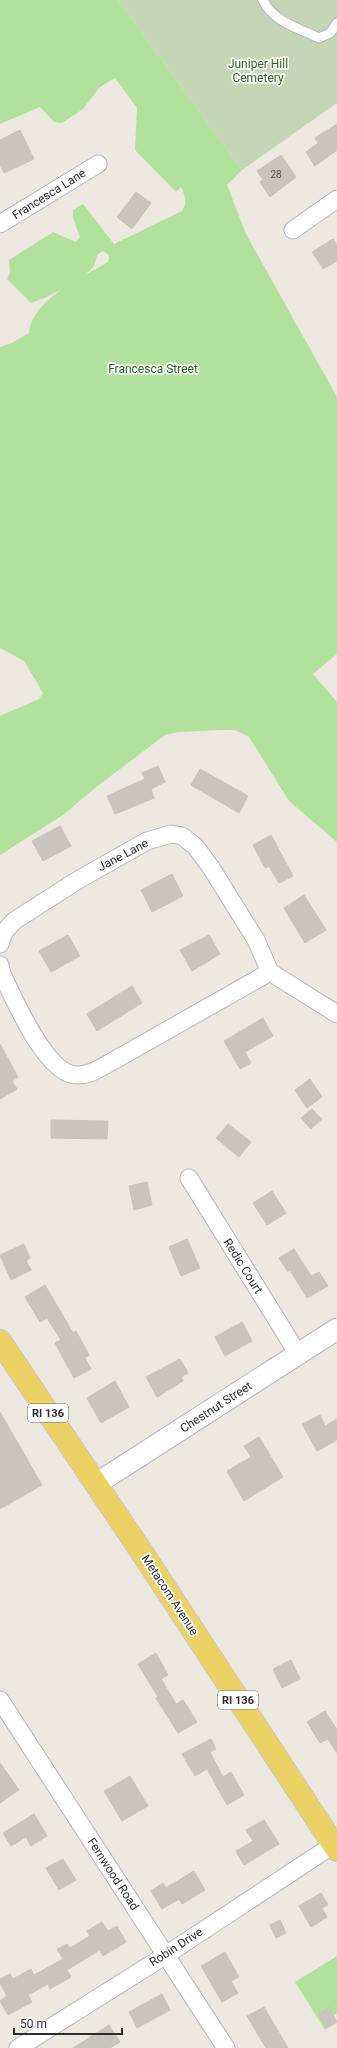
<svg xmlns="http://www.w3.org/2000/svg" width="337" height="2048" font-family="Roboto,sans-serif">
<style>
.green{fill:#b2e19e}
.cemetery{fill:#c5d6b7}
.building{fill:#c9c4be;stroke:#c9c3b8}
.lines{fill:none;stroke-linecap:round;stroke-linejoin:round}
.service-casing{stroke:#b2b5bf;stroke-width:11}
.minor-casing{stroke:#b2b5bf;stroke-width:19}
.tertiary-casing{stroke:#b2b5bf;stroke-width:23}
.primary-casing{stroke:#c8c8c8;stroke-width:24}
.service{stroke:#fff;stroke-width:9}
.minor{stroke:#fff;stroke-width:17}
.tertiary{stroke:#fff;stroke-width:21}
.primary{stroke:#ecd265;stroke-width:22}
.labels{text-anchor:middle;stroke-width:3.5;stroke-linejoin:round;paint-order:stroke}
.number-label{font-size:10px;fill:#535250}
.shield{fill:#fff;stroke:#6b6b6b;stroke-width:1}
.shield-label{font-size:11px;font-weight:bold;fill:#2c2c2c}
.park-label{font-size:12px;fill:#2a681d;stroke:#fff}
.street-label{font-size:12px;fill:#2c2c2c;stroke:#fff}
</style>
<rect width="100%" height="100%" fill="#ede8df"/>
<g class="green">
<path d="M0,0H118L242,170L227,185L246,234L337,397V654L313,674L337,702V842L289,801L249,737L235,730H221L178,732L165,735L95,788L63,815L0,855V716L39,699L43,693L24,661L0,648V347L12,343L29,333C32,299 82,278 108,262L109,255L103,251L97,255C96,259 96,263 93,267C85,279 45,299 31,303L7,279L10,273L9,260L53,232L76,242L80,237L73,218V210L83,204L114,244L182,211C188,202 185,196 181,187L176,192L135,150L137,108L115,78L100,87L83,109L62,123L54,122L40,107L0,124Z"/>
<path d="M337,1956V2014L334,2015L329,2008L318,2015L327,2028L325,2030L295,1982Z"/>
</g>
<path class="cemetery" d="M118,0H337V103L242,170Z"/>
<g class="building">
<path d="M337,124V150L315,166L306,152L318,143L315,138Z"/>
<path d="M20,130L34,159L4,173L0,165V140Z"/>
<path d="M281,155L296,177L270,197L260,182L263,180L257,171Z"/>
<path d="M136,192L151,203L132,229L117,217Z"/>
<path d="M333,239L337,245V261L323,269L312,252Z"/>
<path d="M158,766L165,782L151,789L154,798L115,814L107,796L145,779L142,773Z"/>
<path d="M200,769L248,796L239,813L191,785Z"/>
<path d="M60,826L71,846L43,861L32,841Z"/>
<path d="M271,835L293,876L279,883L269,866L265,868L253,845Z"/>
<path d="M172,874L183,896L152,912L141,890Z"/>
<path d="M304,895L326,930L305,943L284,908Z"/>
<path d="M68,935L80,956L51,972L39,951Z"/>
<path d="M209,935L220,954L192,971L180,950Z"/>
<path d="M132,986L142,1003L97,1031L87,1014Z"/>
<path d="M263,1018L273,1036L245,1052L251,1063L240,1069L224,1041Z"/>
<path d="M0,1044L18,1077L12,1081L17,1089L0,1099Z"/>
<path d="M310,1079L322,1097L307,1108L295,1090Z"/>
<path d="M312,1109L322,1119L311,1129L301,1118Z"/>
<path d="M51,1120L108,1121L107,1139L51,1138Z"/>
<path d="M228,1124L251,1142L239,1157L216,1138Z"/>
<path d="M147,1182L152,1205L134,1210L129,1186Z"/>
<path d="M272,1191L286,1213L267,1225L253,1203Z"/>
<path d="M187,1239L200,1268L181,1276L169,1247Z"/>
<path d="M24,1244L30,1258L26,1261L31,1270L11,1280L0,1255Z"/>
<path d="M294,1249L311,1276L319,1272L328,1286L307,1298L290,1270L288,1272L279,1258Z"/>
<path d="M45,1285L73,1333L76,1331L89,1355L85,1358L91,1369L74,1378L55,1343L61,1340L47,1318L40,1322L25,1297Z"/>
<path d="M242,1322L252,1341L225,1356L215,1337Z"/>
<path d="M180,1359L188,1373L181,1377L183,1381L157,1397L146,1377Z"/>
<path d="M115,1381L129,1407L101,1423L87,1398Z"/>
<path d="M0,1412L42,1485L0,1509Z"/>
<path d="M320,1415L325,1426L337,1419V1440L317,1451L302,1424Z"/>
<path d="M259,1437L283,1477L244,1501L227,1471L251,1457L244,1446Z"/>
<path d="M156,1653L168,1675L161,1679L176,1704L183,1700L197,1722L178,1733L156,1698L158,1697L138,1664Z"/>
<path d="M291,1660L300,1679L282,1688L273,1669Z"/>
<path d="M325,1711L337,1730V1753L328,1739L320,1743L307,1722Z"/>
<path d="M211,1739L216,1749L210,1752L223,1777L231,1772L244,1795L227,1805L207,1769L195,1776L182,1754Z"/>
<path d="M0,1763L19,1790L0,1803Z"/>
<path d="M130,1776L148,1806L122,1821L104,1791Z"/>
<path d="M34,1814L47,1836L31,1846L26,1837L11,1846L3,1833Z"/>
<path d="M264,1820L279,1844L244,1865L236,1851L253,1841L246,1830Z"/>
<path d="M63,1859L76,1880L59,1890L46,1868Z"/>
<path d="M194,1871L205,1890L182,1904L179,1899L162,1909L151,1891L163,1883L166,1888Z"/>
<path d="M321,1893L328,1905L322,1908L327,1917L311,1927L299,1906Z"/>
<path d="M280,1920L286,1933L276,1938L270,1925Z"/>
<path d="M102,1922L108,1931L117,1926L126,1942L103,1956L100,1950L67,1970L71,1977L50,1989L48,1984L28,1995L32,2002L8,2015L0,2001L7,1996L0,1983V1979L10,1974L13,1979L31,1969L34,1975L63,1959L57,1949L67,1944L70,1948L90,1936L87,1931Z"/>
<path d="M225,1952L239,1977L231,1981L238,1993L222,2002L201,1966Z"/>
<path d="M162,1994L170,2010L137,2028L129,2012Z"/>
<path d="M264,2007L288,2048H266L247,2016Z"/>
<path d="M329,2007L337,2022L327,2028L318,2015Z"/>
<path d="M109,2025L120,2042L110,2048H73Z"/>
</g>
<g class="lines">
<g class="service-casing">
<path id="service" d="M263,0C272,21 300,29 319,38L330,33L337,23"/>
</g>
<g class="minor-casing">
<g id="minor">
<path d="M0,224L98,164"/>
<path d="M293,230L337,199"/>
<path d="M0,944L4,932L14,921L78,880L147,841L171,834L182,836L195,846L210,866L256,940L270,972L337,1014"/>
<path d="M0,965L2,974C14,999 46,1074 76,1075C90,1076 101,1067 113,1061L270,972"/>
<path d="M189,1178L298,1354"/>
<path d="M0,1700L226,2048"/>
<path d="M18,2048L166,1955L333,1845"/>
</g>
</g>
<g class="tertiary-casing">
<path id="tertiary" d="M96,1484L337,1329"/>
</g>
<g class="primary-casing">
<path id="primary" d="M0,1341L145,1557L337,1850"/>
</g>
<use href="#service" class="service"/>
<use href="#minor" class="minor"/>
<use href="#tertiary" class="tertiary"/>
<use href="#primary" class="primary"/>
</g>
<g class="labels">
<g class="number-label">
<text x="276" y="178">28</text>
</g>
<g class="shield">
<rect x="28" y="1404" width="40" height="18" rx="3"/>
<rect x="218" y="1691" width="40" height="18" rx="3"/>
</g>
<g class="shield-label">
<text x="48" y="1417">RI 136</text>
<text x="238" y="1704">RI 136</text>
</g>
<g class="park-label">
<text x="258" y="68">Juniper Hill<tspan x="258" dy="14">Cemetery</tspan></text>
<text x="153" y="373">Francesca Street</text>
</g>
<g class="street-label">
<text transform="translate(49 194) rotate(-32)" y="4">Francesca Lane</text>
<text transform="translate(123 855) rotate(-28)" y="4">Jane Lane</text>
<text transform="translate(243 1266) rotate(58)" y="4">Redic Court</text>
<text transform="translate(216 1407) rotate(-33)" y="4">Chestnut Street</text>
<text transform="translate(170 1595) rotate(57)" y="4">Metacom Avenue</text>
<text transform="translate(113 1874) rotate(57)" y="4">Fernwood Road</text>
<text transform="translate(176 1947) rotate(-33)" y="4">Robin Drive</text>
</g>
</g>
<path d="M14 2028v6h108v-6" fill="none" stroke="#2c2c2c" stroke-width="2"/>
<text x="20" y="2028" font-size="12" fill="#2c2c2c" stroke="#ffffff" stroke-width="3" paint-order="stroke">50 m</text>
</svg>
